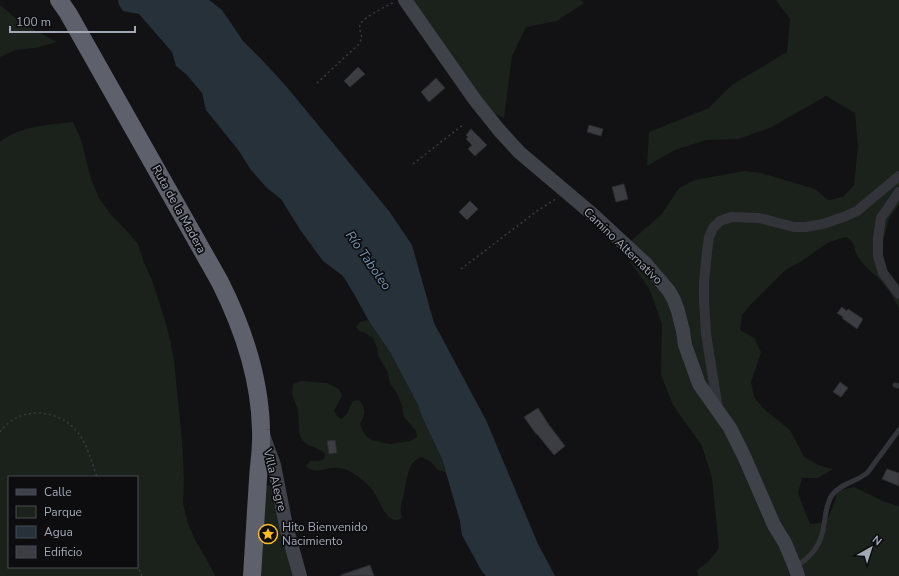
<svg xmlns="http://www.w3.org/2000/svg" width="899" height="576" font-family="'Nunito Sans',sans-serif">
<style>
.green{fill:#1a221b;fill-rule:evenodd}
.water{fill:#273139}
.building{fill:#3c3d42;stroke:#2c2c30}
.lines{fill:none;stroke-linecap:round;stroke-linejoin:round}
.path{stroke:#393b40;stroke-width:1.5;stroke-dasharray:2 3;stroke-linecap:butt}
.lane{stroke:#333439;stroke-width:5}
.street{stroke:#333439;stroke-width:10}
.secondary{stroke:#40424a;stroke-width:14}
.highway{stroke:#5e616b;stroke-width:18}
.labels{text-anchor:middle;stroke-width:3.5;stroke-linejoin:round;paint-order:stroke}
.street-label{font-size:12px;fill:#a2a8b6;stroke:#0d0d0f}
.poi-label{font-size:12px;fill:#a2a8b6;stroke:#0d0d0f;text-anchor:start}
.water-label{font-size:13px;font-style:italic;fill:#7595b5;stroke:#0d0d0f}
</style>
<rect width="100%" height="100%" fill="#121214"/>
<g class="green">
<path d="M413,0H581L584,3L557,21L526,27L512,56L504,118L489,111Z"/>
<path d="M776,0H899V205L889,218L881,250L884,268L894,280L899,285V308C894,299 889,290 882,282C874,273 864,267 858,257C852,247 858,245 846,237L829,242L802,261L787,269L775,280L752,303L742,315L740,330L754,338L761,352L751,382L754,397L764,409L790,430L804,457L818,465L833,469L818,478H802L798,493L810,524L826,522L833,507L838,491L854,487L885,502L899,506V576H698L697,570L709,561L719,548L712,478L702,446L673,405L661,375L662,324L649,288L630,262L625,246L661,215L679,188L695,180L744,171L761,173L815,189L828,200L843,197L854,185L858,146L855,113L826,96L770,128L738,139L706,140L675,150L647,166L649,132L709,108L732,85L787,52L790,19Z"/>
<path d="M0,5L23,24L57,42L35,48L15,50L0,57Z"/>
<path d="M73,122L81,140L91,179L99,198L111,215L125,229L138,244L144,263L152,280L165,320L170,340L174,360L182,441L184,482L183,503L188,524L196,542L206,558L215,576H0V142C3,139 7,137 11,135C27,126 55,124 73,122ZM9,477H137V567H9Z"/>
<path d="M368,320L390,352L418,405L422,417L442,459L445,472L438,470L431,462L422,457C407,461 407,481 404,493C402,504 399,507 402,518C400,519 398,520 396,520C385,520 378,497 372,489C369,485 365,482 361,479C353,472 343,467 332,468C323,469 314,474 306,466L310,461H318L324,459L325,454L322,451L314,447L308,445L302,440L299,433L298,410L292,394L293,384L301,381L327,383L339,389L342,395C340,401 337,405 334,411L337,416L341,419C351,412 347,410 353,401L358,400C367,407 365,415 360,424L362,430L366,436L371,440L390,444L410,441L417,437L416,431L404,417L402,406L398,395L390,383L388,373L378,355L377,347L373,338L365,333L359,331L356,327L360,322Z"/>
<path d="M269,485L273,489L296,576H257L264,487Z"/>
</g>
<path class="water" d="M118,0H209L222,10L243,41L263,61L286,86L389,211L412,245L434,323L486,420L538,544L555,576H486L481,570L462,535L460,521L442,459L422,417L418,405L390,352L370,323L354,294L343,276L323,261L301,231L281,199L267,188L251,170L239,151L206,110L202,93L186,74L176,66L172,52L139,14L123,11L119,5Z"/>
<g class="building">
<path d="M358,67L365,74L350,87L344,81Z"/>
<path d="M436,78L445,88L429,102L421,92Z"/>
<path d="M589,125L603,129L601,136L587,132Z"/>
<path d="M471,129L487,145L475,156L468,149L472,145L466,139L468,137L466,135Z"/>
<path d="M624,184L628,199L616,202L612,187Z"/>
<path d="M470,201L478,209L467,220L459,212Z"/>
<path d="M842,307L847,311L848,309L863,319L857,329L842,318L843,317L837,313Z"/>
<path d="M840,382L848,388L841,397L833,392Z"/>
<path d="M538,408L549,425L565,446L554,455L537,434H536L524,417Z"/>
<path d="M335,440L337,453L329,454L327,441Z"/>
<path d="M887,469L899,473V486L882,479Z"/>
<path d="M370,565L374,576H341V575Z"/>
</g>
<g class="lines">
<g class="path">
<path d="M317,83L358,45L362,38C361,34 359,29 360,25C362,18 388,5 395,2"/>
<path d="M413,164L464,124"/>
<path d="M461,269L537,211L557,198"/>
<path d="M0,432C20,404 63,408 81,437C89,449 92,464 97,477"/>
<path d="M267,542L273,535"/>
<path d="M137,565L142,576"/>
</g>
<g class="lane">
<path d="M895,385L899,386"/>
<path d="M796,566C812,557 822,543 824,524C826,514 826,504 832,495C841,483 857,482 868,472C872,467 875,462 879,457C886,448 892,439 899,430"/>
</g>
<g class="street">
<path d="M899,192L881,218L878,238V256L883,273L899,294"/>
<path d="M718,409L706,334L704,301V282L707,252L709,237L713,228L720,221L731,217L759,218L794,227H806L823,224L846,216L857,211L899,176"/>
</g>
<g class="secondary">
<path d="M405,0L475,100L499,130L519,152L591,213L646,264L669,291L674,300L678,311L683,331L685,345L699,384L730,428L744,456L774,525L785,543L795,567L798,576"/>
<path d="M263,435L274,465L286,526L300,576"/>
</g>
<path class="highway" d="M59,0L68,13L220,282C243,328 260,378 261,430C262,446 259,463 258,479C256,511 254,544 252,576"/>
</g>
<defs>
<g id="sight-ring" transform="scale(1)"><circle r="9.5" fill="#0d0d0f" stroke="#ffba1f" stroke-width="1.5"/><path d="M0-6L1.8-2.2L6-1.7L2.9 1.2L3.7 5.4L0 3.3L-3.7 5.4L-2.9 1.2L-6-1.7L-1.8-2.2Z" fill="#ffba1f"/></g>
</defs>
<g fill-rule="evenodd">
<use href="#sight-ring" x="268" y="534"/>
</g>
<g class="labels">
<g class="street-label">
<text transform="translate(179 209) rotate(61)" y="4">Ruta de la Madera</text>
<text transform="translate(623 246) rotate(44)" y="4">Camino Alternativo</text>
<text transform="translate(275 480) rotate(76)" y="4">Villa Alegre</text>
</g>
<g class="poi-label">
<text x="282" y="531">Hito Bienvenido<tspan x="282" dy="14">Nacimiento</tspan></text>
</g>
<g class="water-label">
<text transform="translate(369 260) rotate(55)" y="5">Río Taboleo</text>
</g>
</g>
<rect x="8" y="476" width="130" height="92" fill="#0d0d0f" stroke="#494b52"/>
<rect x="16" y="489" width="20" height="6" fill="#40424a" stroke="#494b52"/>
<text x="44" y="496" font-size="12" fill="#a2a8b6">Calle</text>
<rect x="16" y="506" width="20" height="12" fill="#1a221b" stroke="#494b52"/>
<text x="44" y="516" font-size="12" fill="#a2a8b6">Parque</text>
<rect x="16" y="526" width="20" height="12" fill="#273139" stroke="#494b52"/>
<text x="44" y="536" font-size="12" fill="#a2a8b6">Agua</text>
<rect x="16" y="546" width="20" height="12" fill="#3c3d42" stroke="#494b52"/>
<text x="44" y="556" font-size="12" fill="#a2a8b6">Edificio</text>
<g transform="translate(871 548) rotate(39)" stroke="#0d0d0f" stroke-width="3" paint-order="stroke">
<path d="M0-3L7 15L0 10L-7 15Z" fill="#a2a8b6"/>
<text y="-6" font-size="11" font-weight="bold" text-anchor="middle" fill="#a2a8b6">N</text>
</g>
<path d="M10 26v6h125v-6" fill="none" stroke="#a2a8b6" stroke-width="2"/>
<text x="16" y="26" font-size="12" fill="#a2a8b6" stroke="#0d0d0f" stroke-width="3" paint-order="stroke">100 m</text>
</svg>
